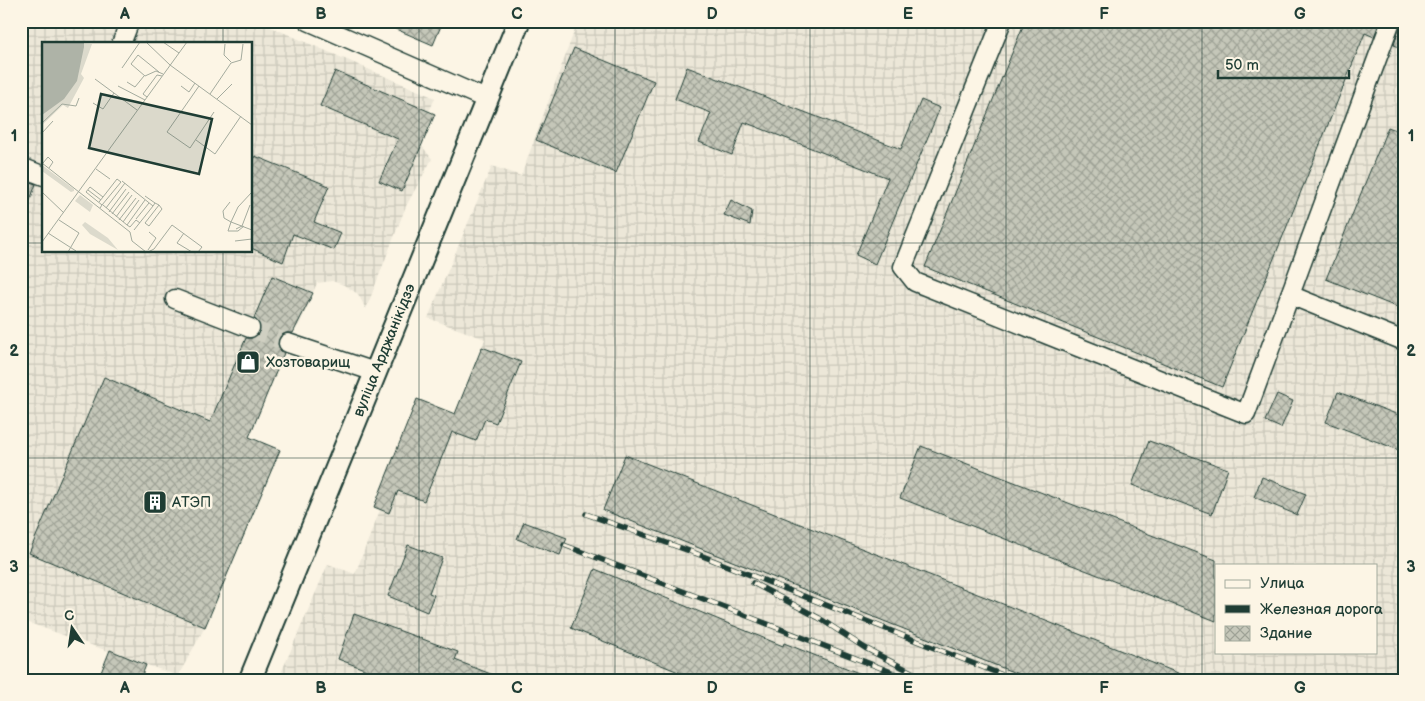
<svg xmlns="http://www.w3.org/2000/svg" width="1425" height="701" font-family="'Balsamiq Sans',sans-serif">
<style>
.industrial{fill:url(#industrial-grid);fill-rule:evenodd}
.building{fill:url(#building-cross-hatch);stroke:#1f3d34}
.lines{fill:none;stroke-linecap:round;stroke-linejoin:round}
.minor-tunnel{stroke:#d0d0c2;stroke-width:18;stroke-dasharray:18 9;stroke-linecap:butt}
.minor-casing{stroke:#1f3d34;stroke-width:21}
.major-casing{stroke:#1f3d34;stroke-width:25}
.minor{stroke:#fcf5e5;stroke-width:18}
.major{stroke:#fcf5e5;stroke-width:21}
.rail-casing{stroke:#1f3d34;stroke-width:5.5}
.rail{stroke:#fcf5e5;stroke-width:4;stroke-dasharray:11;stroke-linecap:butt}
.grid{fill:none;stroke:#1f3d34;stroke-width:1;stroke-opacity:0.55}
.labels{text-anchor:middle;stroke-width:5;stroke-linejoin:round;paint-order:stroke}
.street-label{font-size:15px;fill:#1f3d34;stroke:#fcf5e5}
.poi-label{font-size:15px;fill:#1f3d34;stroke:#fcf5e5;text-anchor:start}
.inset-road{fill:none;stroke:#a4ab9e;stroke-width:1}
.view{fill:#1f3d34;fill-opacity:0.15;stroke:#1f3d34;stroke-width:2.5}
.inset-edge{fill:none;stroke:#1f3d34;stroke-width:2.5}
.neatline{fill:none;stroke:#1f3d34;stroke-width:2}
.grid-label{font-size:16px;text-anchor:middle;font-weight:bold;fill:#1f3d34}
</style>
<defs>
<pattern id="industrial-grid" width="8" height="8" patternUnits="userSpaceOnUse" patternTransform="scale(1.25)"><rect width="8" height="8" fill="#ece7d8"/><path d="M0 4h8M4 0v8" fill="none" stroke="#cac7ba"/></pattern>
<pattern id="building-cross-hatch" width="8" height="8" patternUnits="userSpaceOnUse" patternTransform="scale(1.25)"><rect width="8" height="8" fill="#c5c7b9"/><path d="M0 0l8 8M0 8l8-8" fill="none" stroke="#9fa397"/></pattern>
</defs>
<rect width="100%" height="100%" fill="#fcf5e5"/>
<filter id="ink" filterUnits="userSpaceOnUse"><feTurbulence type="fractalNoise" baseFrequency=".02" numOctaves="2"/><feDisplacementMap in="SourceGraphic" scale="10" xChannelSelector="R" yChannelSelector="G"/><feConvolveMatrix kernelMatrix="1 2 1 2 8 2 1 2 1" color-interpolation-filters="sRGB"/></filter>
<g filter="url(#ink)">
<g class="industrial">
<path d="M21,21H257L435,98L429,112L435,115L422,146L432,159L406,206L366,309L358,294L344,285L332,281L317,283L300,323L294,330L249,437L280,450L205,627L178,676L21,620ZM44,44H251V251H44Z"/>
<path d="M578,21H1404V680H278L328,564L355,574L380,510L374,507L417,399L455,414L485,339L428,318L492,166L521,176ZM1216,565H1376V652H1216Z"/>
</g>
<g class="building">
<path d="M377,21H443L433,45Z"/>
<path d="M1025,21H1380L1374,37L1365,33L1222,387L925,267Z"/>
<path d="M1401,21H1404V49L1394,45Z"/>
<path d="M574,48L654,81L616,173L536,140Z"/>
<path d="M687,67L901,149L921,100L940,108L875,264L856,255L888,178L744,122L732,155L699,142L711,113L675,99Z"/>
<path d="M335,71L435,114L402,191L379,181L398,139L320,106Z"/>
<path d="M1388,127L1404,133V310L1326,279Z"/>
<path d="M255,156L329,186L314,222L341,233L334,250L293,234L283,262L251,248V164Z"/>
<path d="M21,179L36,184L23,219H21Z"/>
<path d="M731,200L752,211L750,225L724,215Z"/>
<path d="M272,276L313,293L293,333H285L278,340L280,350L284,353L249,437L280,450L205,627L29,553L104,377L210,422L246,338H252L260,332V326L254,318Z"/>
<path d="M482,347L521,362L496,423L485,419L476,441L452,432L424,501L398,491L389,513L374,507L417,399L455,414Z"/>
<path d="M1338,392L1404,417V452L1326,422Z"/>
<path d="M1277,394L1293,401L1281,428L1265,421Z"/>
<path d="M1149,441L1228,469L1212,514L1132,485Z"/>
<path d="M921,446L1216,560V621L900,498Z"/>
<path d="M625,455L1193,679V680H1033L603,510Z"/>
<path d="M1262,477L1306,494L1297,515L1254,497Z"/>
<path d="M524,522L567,538L560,555L517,539Z"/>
<path d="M408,545L442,558L429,593L434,595L427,612L388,596Z"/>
<path d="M595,569L783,646L784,643L876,680H698L571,628Z"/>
<path d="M354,614L458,652L455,660L506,680H393L338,659Z"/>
<path d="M110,650L146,665L140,680H98Z"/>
</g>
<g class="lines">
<path class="minor-tunnel" d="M250,328L288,343"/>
<g class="minor-casing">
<g id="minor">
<path d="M308,21L486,99"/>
<path d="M1002,21L903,267L915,282L1246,414L1391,21"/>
<path d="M121,44L130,21"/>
<path d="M21,167L44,176"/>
<path d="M1290,295L1404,341"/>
<path d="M175,299L250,328"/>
<path d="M288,343L375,372"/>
</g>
</g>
<g class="major-casing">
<path id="major" d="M250,680L519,21"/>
</g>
<use href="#minor" class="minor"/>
<use href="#major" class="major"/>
<g class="rail-casing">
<g id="rail">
<path d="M586,514L695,553L1015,680"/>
<path d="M564,545L912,680"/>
<path d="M753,583L819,618L865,648L927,680"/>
</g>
</g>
<use href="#rail" class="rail"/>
</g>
</g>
<path class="grid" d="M223,21V44M419,21V680M615,21V680M810,21V680M1006,21V680M1202,21V680M21,243H44M251,243H1404M223,251V680M21,458H1404"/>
<defs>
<g id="shop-square" transform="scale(1.25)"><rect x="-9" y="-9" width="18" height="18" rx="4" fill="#1f3d34" stroke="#fcf5e5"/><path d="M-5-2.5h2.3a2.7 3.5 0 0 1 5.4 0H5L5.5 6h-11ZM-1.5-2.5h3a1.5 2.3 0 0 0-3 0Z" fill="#fff"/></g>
<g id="building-square" transform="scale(1.25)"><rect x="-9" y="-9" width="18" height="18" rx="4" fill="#1f3d34" stroke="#fcf5e5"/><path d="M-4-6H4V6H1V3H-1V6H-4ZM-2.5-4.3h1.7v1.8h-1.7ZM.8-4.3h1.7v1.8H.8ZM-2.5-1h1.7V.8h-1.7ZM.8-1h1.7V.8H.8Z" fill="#fff"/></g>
</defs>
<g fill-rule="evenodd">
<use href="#shop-square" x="248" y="362"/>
<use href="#building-square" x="155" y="502"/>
</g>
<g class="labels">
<g class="street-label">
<text transform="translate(384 350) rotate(-68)" y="5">вуліца Арджанікідзэ</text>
</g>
<g class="poi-label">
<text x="266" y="367">Хозтоварищ</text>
<text x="172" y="507">АТЭП</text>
</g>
</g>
<g transform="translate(42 42)">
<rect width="210" height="210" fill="#fcf5e5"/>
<path d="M0,0L50,2L39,32L42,36L26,66L21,63L0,83ZM38,153L51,163L48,170L33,159Z" fill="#dcdacc"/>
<path d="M0,123L32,147V149L29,150L0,129ZM43,180L66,196L76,208L48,192L40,183Z" fill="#dcdacc"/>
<path d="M0,0H42V5L35,39L22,57L0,73Z" fill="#aeb3a7"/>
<path class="inset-road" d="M104,0L128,23L210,83M121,0L137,11M183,2L182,13L189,20M80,26L98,0M117,30L96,13L89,22L103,34L114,29L121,32M53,37L95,68M85,40L93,45L102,34M76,44L103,58M139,44L147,50L153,41M157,44L125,90L148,106L172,70M168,52L189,21L199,18L201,2M105,55L101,52L115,33L120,34M175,57L190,42M51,61L61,67L72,51M0,81L20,62L34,64L37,56M0,91L11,79M154,98L173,112L199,74M0,121L88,190L90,199L104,210M1,121L6,115L11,120L7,126M54,127L68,137M80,139L111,164L113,161L103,154M46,148L59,158M0,150L22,171M210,150L196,165L189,180L210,188M57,160L61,155L48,145L44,150L60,163L58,166M188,160L181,169L182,176L189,180L186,189H196L202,184M113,161L117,163L120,167L107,184L103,181L117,163M60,163L79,140L75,137L61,155M61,163L85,183M64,166L83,141M67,170L84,147M70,172L87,150M74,175L90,153M94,177L107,161M17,178L37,191L26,210M77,178L94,156M81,180L97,158M98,181L94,178L88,185L85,183L103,158M194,187L200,184L208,163M92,188L111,164M6,191L34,209M142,191L135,201L150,210M193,199L210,197M0,200L145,0M106,208L114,196L107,190M106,210L112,207L130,183L160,205L156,210"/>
<path class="view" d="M59,52L170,77L157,132L47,106Z"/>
<rect width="210" height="210" class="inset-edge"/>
</g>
<rect width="1425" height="701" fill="none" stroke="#fcf5e5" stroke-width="55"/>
<rect x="1215" y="564" width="162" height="90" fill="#fcf5e5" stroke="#a4ab9e"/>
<rect x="1225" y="580" width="25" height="8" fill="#fcf5e5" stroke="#a4ab9e"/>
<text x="1260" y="588" font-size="15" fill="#1f3d34">Улица</text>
<rect x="1225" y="605" width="25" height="8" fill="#1f3d34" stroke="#a4ab9e"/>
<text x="1260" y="614" font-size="15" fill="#1f3d34">Железная дорога</text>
<rect x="1225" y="626" width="25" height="15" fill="url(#building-cross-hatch)" stroke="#a4ab9e"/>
<text x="1260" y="638" font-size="15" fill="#1f3d34">Здание</text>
<g transform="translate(72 628) rotate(347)" stroke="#fcf5e5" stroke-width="4" paint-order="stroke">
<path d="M0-4L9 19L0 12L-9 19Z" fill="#1f3d34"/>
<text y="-8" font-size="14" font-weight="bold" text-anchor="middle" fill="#1f3d34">С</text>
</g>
<path d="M1218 70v8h131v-8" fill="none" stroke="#1f3d34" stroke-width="2.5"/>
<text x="1225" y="70" font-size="15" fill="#1f3d34" stroke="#fcf5e5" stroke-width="4" paint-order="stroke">50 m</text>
<rect x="28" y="28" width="1370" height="646" class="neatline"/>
<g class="grid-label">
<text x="125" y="19">A</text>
<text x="321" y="19">B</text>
<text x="517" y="19">C</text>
<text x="712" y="19">D</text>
<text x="908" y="19">E</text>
<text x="1104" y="19">F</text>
<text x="1300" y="19">G</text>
<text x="14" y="141">1</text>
<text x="1411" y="141">1</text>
<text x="14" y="356">2</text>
<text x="1411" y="356">2</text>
<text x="14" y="572">3</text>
<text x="1411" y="572">3</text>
<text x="125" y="693">A</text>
<text x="321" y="693">B</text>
<text x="517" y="693">C</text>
<text x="712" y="693">D</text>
<text x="908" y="693">E</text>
<text x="1104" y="693">F</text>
<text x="1300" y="693">G</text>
</g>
</svg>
